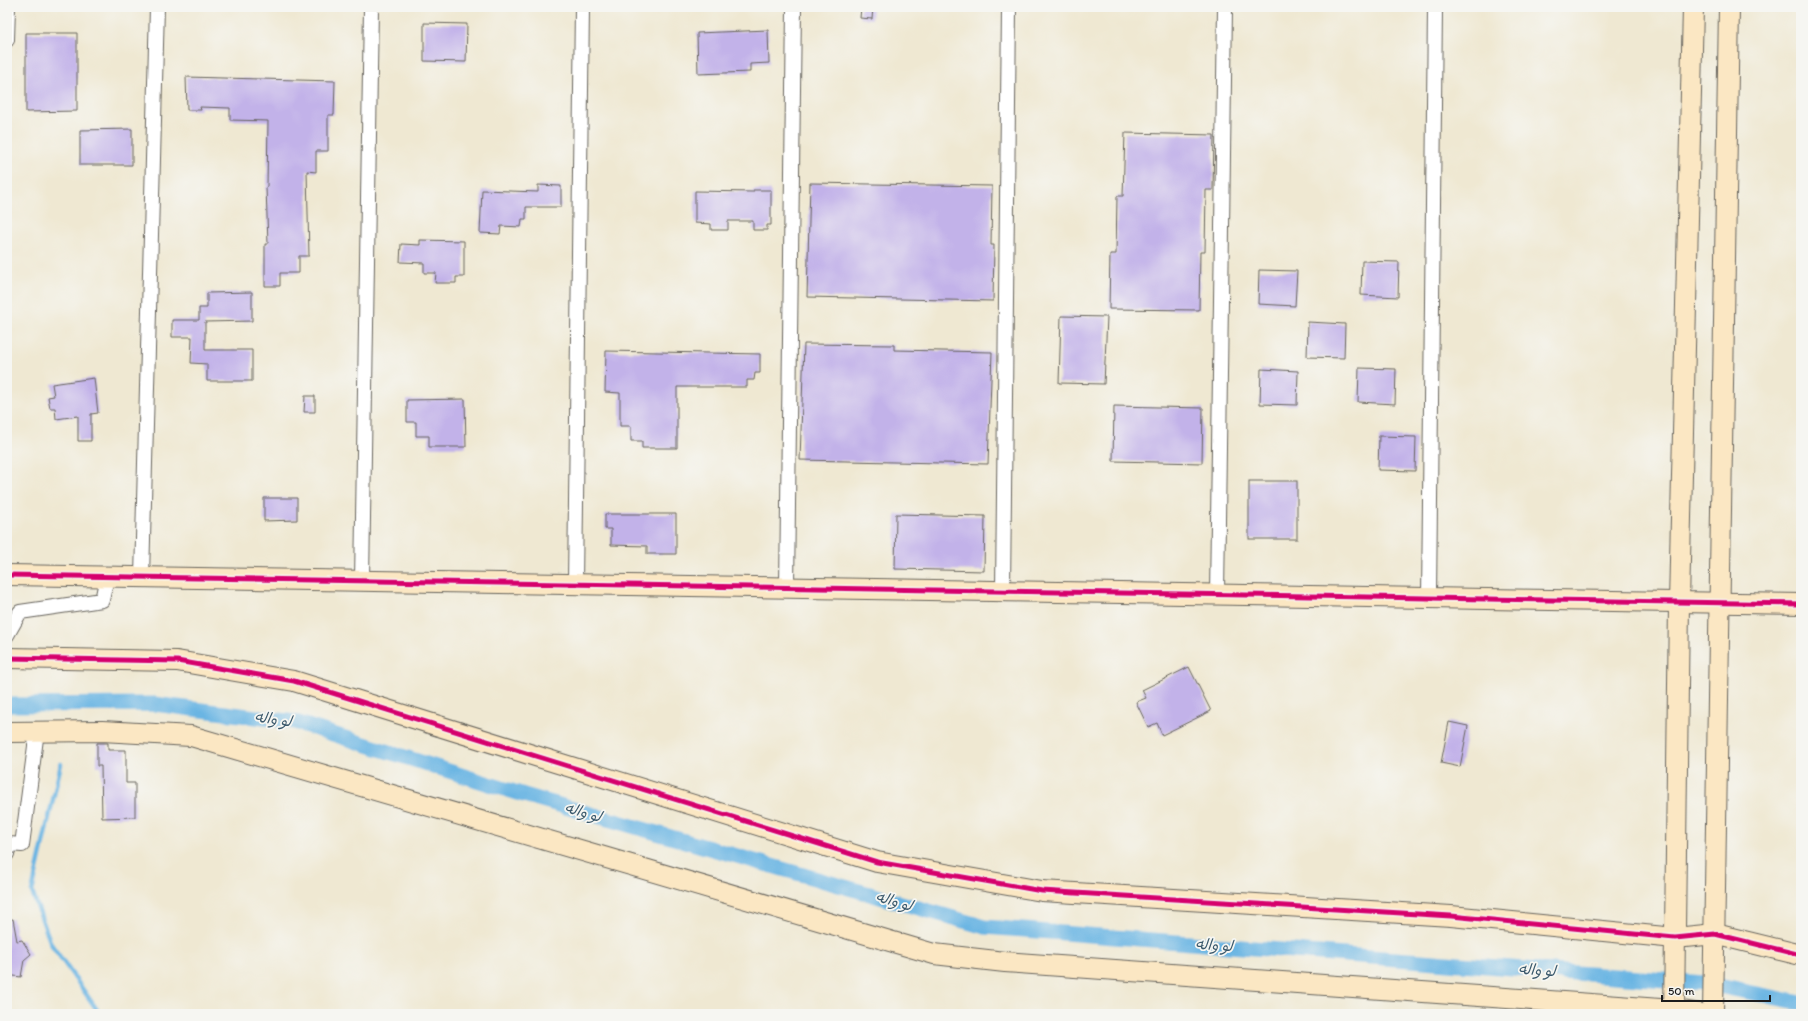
<svg xmlns="http://www.w3.org/2000/svg" width="1808" height="1021" font-family="Itim,'Playpen Sans Arabic',sans-serif">
<style>
.lines{fill:none;stroke-linecap:round;stroke-linejoin:round}
.stream{stroke:#6ab5e3;stroke-width:4.5}
.canal{stroke:#6ab5e3;stroke-width:15}
.building{fill:#c2b2e9}
.street-casing{stroke:#66635c;stroke-width:16}
.secondary-casing{stroke:#66635c;stroke-width:22}
.street{stroke:#fff;stroke-width:14}
.secondary{stroke:#fbe7c3;stroke-width:20}
.cycleway-casing{stroke:#f6f6f2;stroke-width:8}
.cycleway{stroke:#d6006c;stroke-width:5}
.labels{text-anchor:middle;stroke-width:3.5;stroke-linejoin:round;paint-order:stroke}
.water-label{font-size:15px;font-style:italic;fill:#3b596c;stroke:#f6f6f2}
</style>
<rect width="100%" height="100%" fill="#f6f6f2"/>
<filter id="ink" filterUnits="userSpaceOnUse"><feTurbulence type="fractalNoise" baseFrequency=".025" numOctaves="2"/><feDisplacementMap in="SourceGraphic" scale="8" xChannelSelector="R" yChannelSelector="G"/><feConvolveMatrix kernelMatrix="1 2 1 2 8 2 1 2 1" color-interpolation-filters="sRGB"/></filter>
<filter id="wash" filterUnits="userSpaceOnUse"><feTurbulence type="fractalNoise" baseFrequency=".012" numOctaves="4" result="noise"/><feDisplacementMap in="SourceGraphic" scale="16" xChannelSelector="R" yChannelSelector="G"/><feGaussianBlur stdDeviation="0.9" result="paint"/><feColorMatrix in="noise" values="0 0 0 0 0 0 0 0 0 0 0 0 0 0 0 0 0 1.4 0 .05"/><feComposite in="paint" operator="in"/></filter>
<g filter="url(#wash)">
<rect width="100%" height="100%" fill="#efe8d2"/>
<g class="lines">
<path class="stream" d="M61,764L32,892L51,944L100,1014"/>
<path class="canal" d="M7,705L154,704L295,722L524,795L985,927L1704,983L1801,1003"/>
</g>
<g id="blocks">
<g class="building">
<path d="M861,7H873L872,19L860,18Z"/>
<path d="M424,23L467,24L466,62L424,61Z"/>
<path d="M768,30L769,63L750,64V72L698,74L697,33Z"/>
<path d="M26,33H77V111L26,112Z"/>
<path d="M186,77L335,81L334,115H328V151H316V172L307,171L309,256H299V273H280V286H265V244H268L266,187H267L268,121L230,120V108L200,107L201,110H187Z"/>
<path d="M132,129V165H80V130Z"/>
<path d="M1125,133L1214,135L1213,190H1206L1205,252H1200L1199,310L1109,309L1110,254H1116L1117,196H1123Z"/>
<path d="M810,183L992,186L991,245H994L993,301L807,297Z"/>
<path d="M538,185L561,186V207H526V219H522L521,227L501,226L500,234L480,233L482,190L538,192Z"/>
<path d="M753,190H771V225H767V230H753V221H728V230H711V224L695,223V191L753,192Z"/>
<path d="M420,240L464,241V277H456V283H435L436,273H424V263L400,262L401,244L420,245Z"/>
<path d="M1362,261L1399,262L1398,297L1361,295Z"/>
<path d="M1259,270L1297,271L1295,306L1258,304Z"/>
<path d="M252,292V321L205,322V350H252V381H207V364L191,363L192,337H172V320H199V308H207V293Z"/>
<path d="M1061,316L1107,317L1104,384L1059,383Z"/>
<path d="M1308,322L1345,324L1344,358L1307,357Z"/>
<path d="M804,344L894,345V350L992,352L988,464L800,460Z"/>
<path d="M606,351L760,354V373H755L754,380H747V387H677V448H642V441H631V426H620V393L605,392Z"/>
<path d="M1359,368L1396,369L1395,404L1358,402Z"/>
<path d="M1261,369L1298,371L1297,405L1260,404Z"/>
<path d="M94,378L98,413L91,414V441H78V416L56,419L55,408H50L48,397L54,396L52,384Z"/>
<path d="M305,396H315V412H304Z"/>
<path d="M465,399L466,447H429V436H416V422H407V400Z"/>
<path d="M1114,406L1203,408L1202,463L1113,461Z"/>
<path d="M1379,436L1416,437L1415,471L1378,470Z"/>
<rect x="1249" y="481" width="48" height="58"/>
<path d="M264,498H297V520L264,521Z"/>
<path d="M605,514H676V554H647V546L611,545V529H605Z"/>
<path d="M896,514L985,516L984,571L895,569Z"/>
<path d="M1189,667L1211,711L1162,735L1157,723L1148,727L1136,702L1146,698L1142,690Z"/>
<path d="M1449,722L1468,726L1460,767L1441,763Z"/>
<path d="M97,743H108V750H126V783H135V817L102,818L101,766H97Z"/>
<path d="M13,919L17,941L22,940L31,954L24,960L21,977L7,975V920Z"/>
</g>
</g>
</g>
<g filter="url(#ink)">
<use href="#blocks" fill-opacity="0" stroke="#66635c" stroke-width="1"/>
<g class="lines">
<g class="street-casing">
<g id="street">
<path d="M7,40L8,7"/>
<path d="M142,577L157,7"/>
<path d="M362,581L371,7"/>
<path d="M575,584L582,7"/>
<path d="M787,588L794,7"/>
<path d="M1003,591L1009,7"/>
<path d="M1217,595L1225,7"/>
<path d="M1429,599L1435,7"/>
<path d="M7,635L20,612L102,600L107,577"/>
<path d="M7,854L9,844L22,845L37,731"/>
</g>
</g>
<g class="secondary-casing">
<g id="secondary">
<path d="M7,575L1801,604"/>
<path d="M7,658L177,661L294,681L877,862L1042,891L1451,916L1675,938L1715,934L1801,955"/>
<path d="M7,732L102,731L191,736L934,954L1005,962L1674,1010L1701,1014"/>
<path d="M1674,1014L1679,603L1693,7"/>
<path d="M1713,1014L1729,7"/>
</g>
</g>
<use href="#street" class="street"/>
<use href="#secondary" class="secondary"/>
<g class="cycleway-casing">
<g id="cycleway">
<path d="M7,575L1801,604"/>
<path d="M7,658L177,661L294,681L877,862L1042,891L1451,916L1675,938L1715,934L1801,955"/>
</g>
</g>
<use href="#cycleway" class="cycleway"/>
</g>
</g>
<g class="labels">
<g class="water-label">
<text transform="translate(273 719) rotate(8)" y="5">لو واله</text>
<text transform="translate(583 812) rotate(16)" y="5">لو واله</text>
<text transform="translate(894 901) rotate(16)" y="5">لو واله</text>
<text transform="translate(1214 945) rotate(4)" y="5">لو واله</text>
<text transform="translate(1537 970) rotate(4)" y="5">لو واله</text>
</g>
</g>
<rect width="1808" height="1021" fill="none" stroke="#f6f6f2" stroke-width="24"/>
<path d="M1662 995v6h108v-6" fill="none" stroke="#1c1c1c" stroke-width="2"/>
<text x="1668" y="995" font-size="12" fill="#1c1c1c" stroke="#f6f6f2" stroke-width="3" paint-order="stroke">50 m</text>
</svg>
